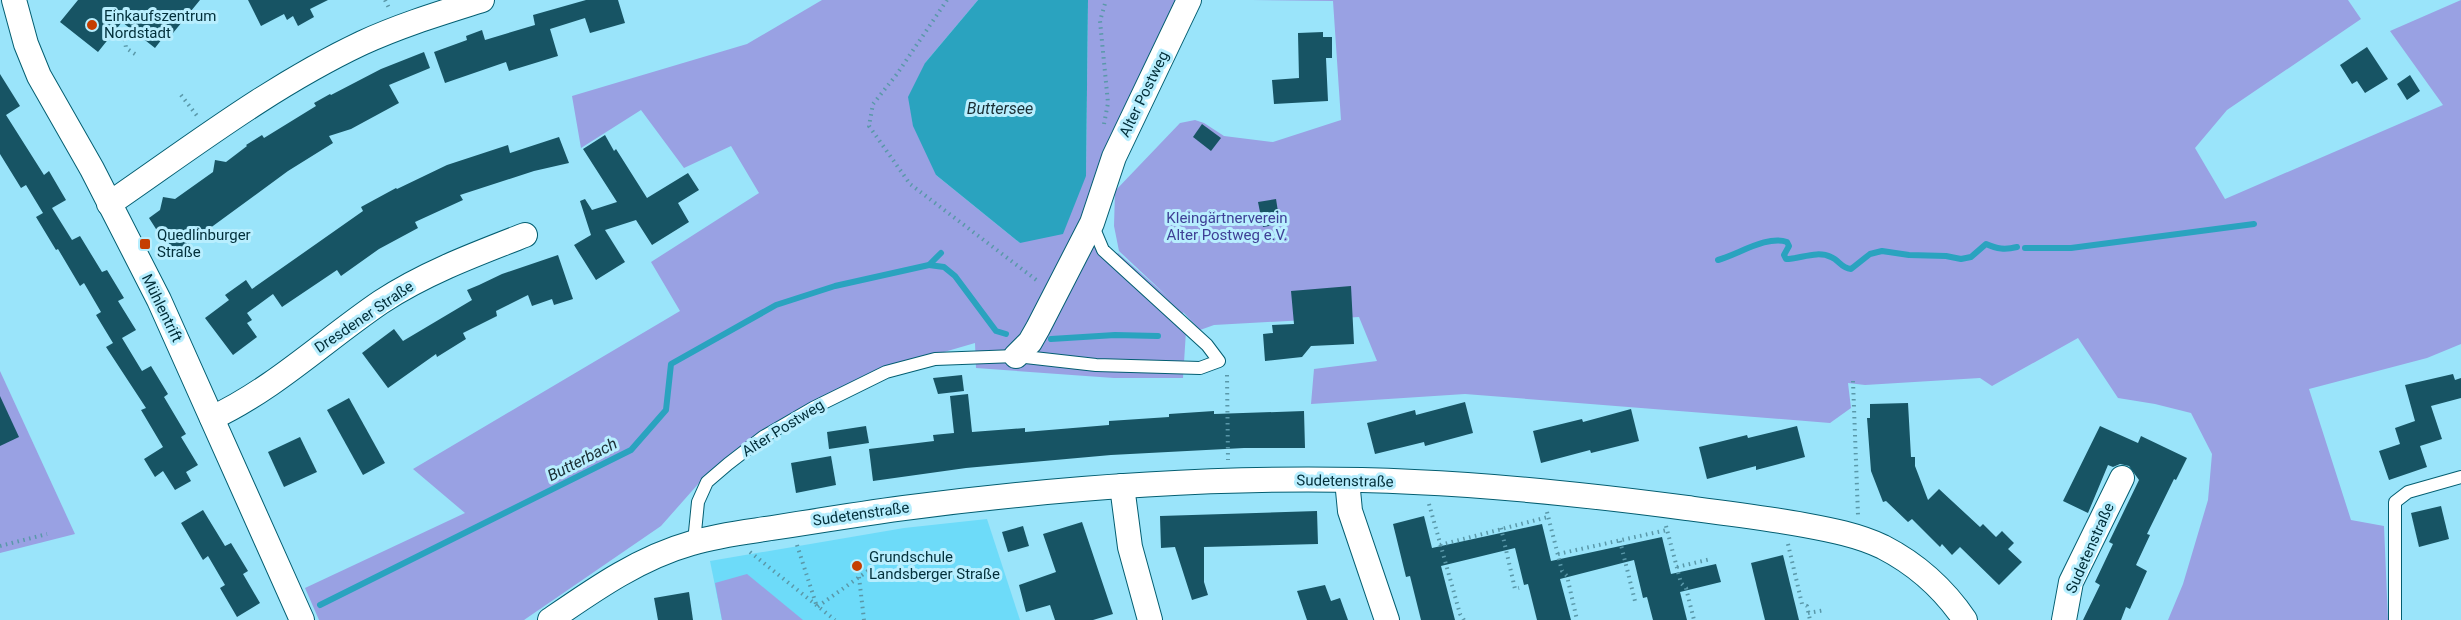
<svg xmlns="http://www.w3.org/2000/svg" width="2461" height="620" font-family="Roboto,sans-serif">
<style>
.built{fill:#6ddbf9}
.green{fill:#99a1e3}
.water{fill:#2aa3bf}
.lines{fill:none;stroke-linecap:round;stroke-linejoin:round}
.stream{stroke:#2aa3bf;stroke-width:6}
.building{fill:#175464}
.lane-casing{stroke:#035e71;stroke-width:14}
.street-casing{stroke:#035e71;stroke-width:26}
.path{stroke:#5a98a9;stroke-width:4;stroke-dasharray:1.5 4.5;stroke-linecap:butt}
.lane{stroke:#fff;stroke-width:12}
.street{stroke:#fff;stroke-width:24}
.poi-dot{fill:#c53e01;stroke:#b8eefe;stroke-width:2}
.labels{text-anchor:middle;stroke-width:6;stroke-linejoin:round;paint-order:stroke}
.poi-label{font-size:15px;fill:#022f3a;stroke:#b8eefe;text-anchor:start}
.street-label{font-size:15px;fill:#022f3a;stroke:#b8eefe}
.park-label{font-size:15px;fill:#3f4096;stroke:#b8eefe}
.water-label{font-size:16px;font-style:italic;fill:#1a2e34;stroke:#b8eefe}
</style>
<rect width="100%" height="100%" fill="#9ae4fa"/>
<path class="built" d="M987,519L1020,620H722L710,561L904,528Z"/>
<g class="green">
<path d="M822,0H978L925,63L936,175L1020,243L1086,176L1088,0H1184L1078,228L1109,261L1118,253L1169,298L1119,251L1114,226L1115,191L1180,123L1195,120L1204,123L1224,136L1273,142L1341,120L1333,1L1252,0H2348L2361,19L2227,110L2195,148L2225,199L2443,105L2390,31L2461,0V344L2427,358L2309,389L2351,520L2384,526L2388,620H2168L2183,584L2208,500L2212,454L2191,413L2155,404L2118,398L2078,338L1992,386L1980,378L1865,385L1848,383L1851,408L1830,423L1465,394L1311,404L1314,369L1377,361L1359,317L1214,325L1200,330L1183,312L1186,331L1183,378H1114L976,368L975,343L865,375L761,432L707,474L661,526L524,620H319L305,588L465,513L413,469L680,311L651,262L759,193L731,146L684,168L641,110L581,148L572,96L747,44Z"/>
<path d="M0,371L75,534L0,553Z"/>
<path d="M747,574L803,620H722L715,583Z"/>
</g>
<path class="water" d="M978,0H1088L1086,176L1063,234L1020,243L936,175L913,126L908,97L925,63Z"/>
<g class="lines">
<g class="stream">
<path d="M2025,248H2071L2254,224"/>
<path d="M1718,260C1739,254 1767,235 1787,242L1789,246L1784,255L1786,259C1800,259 1817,250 1831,257C1839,260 1841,268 1851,269L1870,254L1882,251L1909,255L1946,256L1961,259L1971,257L1986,244C1997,249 2005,250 2017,247"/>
<path d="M929,265L944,267L955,276L996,331L1006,334"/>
<path d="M1051,339L1115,335L1158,336"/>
<path d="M320,605L631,450L666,410L671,364L776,305L835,286L929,265L941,253"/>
</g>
</g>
<g class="building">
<path d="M78,0H200L173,33L169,30L155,48L122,22L98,52L60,22Z"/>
<path d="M248,0H328L310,9L314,17L298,26L293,16L287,20L284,14L261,26Z"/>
<path d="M586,0H618L625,23L590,33L585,18L550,29L558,56L509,71L506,62L445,83L434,52L467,40L466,36L482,30L485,40L535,25L533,15Z"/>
<path d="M1323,32V37H1332V58H1326L1328,101L1274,104L1272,80L1299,78L1298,33Z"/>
<path d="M2367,47L2388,79L2365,93L2357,81L2352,84L2340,65Z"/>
<path d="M424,52L430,68L389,85L399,103L351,129L329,136L333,143L288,171L176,253L168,242L163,240L149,218L160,210L163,197L175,199L213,172L215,160L226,162L247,146L246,145L262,135L264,138L316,106L314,103L330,94L331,95L381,69Z"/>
<path d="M0,74L20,106L6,115L44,175L49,171L66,200L52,208L72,240L80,236L102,272L107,270L124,298L118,301L136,330L122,338L142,371L151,366L168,394L164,397L186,434L181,437L198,465L186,472L191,481L175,490L163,471L155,477L144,459L163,447L141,410L146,408L106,347L113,343L96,315L101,312L84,283L80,286L58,249L56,250L36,217L43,213L26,185L21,188L0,154Z"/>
<path d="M2410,75L2420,91L2407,100L2397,84Z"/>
<path d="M1202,124L1221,138L1211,151L1193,137Z"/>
<path d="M605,135L614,151L616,149L647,198L688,173L699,190L678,203L689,222L652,245L636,220L605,230L625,262L596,280L574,245L591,235L580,201L585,199L592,210L617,202L583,149Z"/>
<path d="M559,137L569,163L534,171L460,195L463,200L415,222L418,228L379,249L341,276L337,270L282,307L273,294L247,313L252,320L247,323L257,337L233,355L205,318L229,300L225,295L246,280L252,289L363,211L361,207L396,188L397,189L447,165L508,145L510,153Z"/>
<path d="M1276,199L1280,224L1263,227L1258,202Z"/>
<path d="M558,255L573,299L554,305L552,299L532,306L528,295L496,311L497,316L463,333L466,339L437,357L436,354L388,388L362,353L394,329L403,341L472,300L467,290L479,285L502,274Z"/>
<path d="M1351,286L1354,344L1311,346L1302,357L1265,361L1263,334L1273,333L1272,325L1294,324L1291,291Z"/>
<path d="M2453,374L2455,380L2461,378V398L2431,406L2442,439L2420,446L2427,467L2389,480L2379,451L2400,444L2395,428L2415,421L2405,385Z"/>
<path d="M962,375L964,391L938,394L933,378Z"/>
<path d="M968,394L972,432L1025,428V432L1109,425V421L1169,417V414L1214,411V414L1304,411L1305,448H1244L1111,455L966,468L873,481L869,449L934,441L933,435L954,433L950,396Z"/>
<path d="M0,396L19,437L0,446Z"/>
<path d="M349,398L385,463L363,475L327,410Z"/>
<path d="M1465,402L1473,433L1425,446L1424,442L1375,454L1367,423L1415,410L1416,415Z"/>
<path d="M1908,403L1911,457H1915V466L1928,500L1939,489L1980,527L1983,524L1996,537L2002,531L2014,543L2008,549L2022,562L1999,585L1960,547L1952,555L1942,544L1940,547L1912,519L1908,522L1886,501L1883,502L1871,471L1867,418H1870V404Z"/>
<path d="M1631,409L1639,441L1591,453L1590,450L1541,463L1533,431L1582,419L1583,422Z"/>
<path d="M866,426L869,443L829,449L827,432Z"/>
<path d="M1797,426L1805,457L1756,470V466L1707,479L1699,447L1747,435L1748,438Z"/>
<path d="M2100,426L2138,443L2141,436L2187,458L2176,480L2174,479L2147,534L2150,535L2136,565L2147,571L2130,609L2126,607L2121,620H2083L2100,585L2095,582L2113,544L2109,542L2139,480L2129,466L2120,464L2113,467L2108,465L2088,513L2063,501Z"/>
<path d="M300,437L317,472L284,487L268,452Z"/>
<path d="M831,456L836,485L796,493L791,463Z"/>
<path d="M2441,506L2449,539L2419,547L2411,513Z"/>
<path d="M203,510L225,546L231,543L248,571L243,574L260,603L237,617L220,588L225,585L208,556L203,560L181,523Z"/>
<path d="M1317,511L1318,544L1204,547V582L1208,595L1192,600L1175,547L1161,548L1160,516Z"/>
<path d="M1424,516L1432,548L1542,524L1551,561L1662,537L1671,574L1716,564L1721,582L1680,592L1687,620H1653L1647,597L1643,598L1634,560L1560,579L1571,620H1537L1528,584L1524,585L1515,548L1441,566L1455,620H1421L1410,576L1406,577L1393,524Z"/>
<path d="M1082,522L1113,614L1093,620H1055L1050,605L1026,612L1019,585L1056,572L1043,534Z"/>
<path d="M1023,526L1029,546L1008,552L1002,532Z"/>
<path d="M1783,555L1799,620H1765L1751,563Z"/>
<path d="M1325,585L1331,601L1340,598L1348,620H1307L1297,591Z"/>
<path d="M689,592L693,620H658L654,598Z"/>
</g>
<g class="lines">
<g class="lane-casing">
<g id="lane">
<path d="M694,542L698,502L707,482L728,464L763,437L813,408L886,372L935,359L1016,356L1096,365L1200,368L1219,361L1207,345L1103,250L1092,224"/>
<path d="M2395,620V502L2408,492L2461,477"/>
</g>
</g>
<g class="street-casing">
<g id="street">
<path d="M14,0L26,44L39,76L92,169L159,300L302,620"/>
<path d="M109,204C192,147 271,86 362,43C401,25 441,13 482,0"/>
<path d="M1016,356L1030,342L1038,328L1092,223L1114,157L1189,0"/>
<path d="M212,418C274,389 325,340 381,302C425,273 476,254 525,235"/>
<path d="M1347,480L1350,511L1387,620"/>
<path d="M1122,486L1130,547L1150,620"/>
<path d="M550,620C595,589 639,558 692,543C718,535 746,532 772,528C816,521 860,514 904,508C1073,486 1244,474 1414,482C1506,486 1596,496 1687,508C1726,513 1766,518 1804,525C1831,530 1858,535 1883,547C1916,564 1944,589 1965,620"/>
<path d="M2064,620L2071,582L2122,478"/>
</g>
</g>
<g class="path">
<path d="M385,0L390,10"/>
<path d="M947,0L897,74L873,104L869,126L910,184L1039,282"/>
<path d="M135,54L126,48L124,34L136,21"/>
<path d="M181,95L198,117"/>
<path d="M1104,124L1108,103L1100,21L1106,0"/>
<path d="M1227,375L1228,460"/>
<path d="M1853,381L1858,515"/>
<path d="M1429,504L1460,614L1464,620"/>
<path d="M1547,512L1562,571L1567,576L1577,620"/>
<path d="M1666,526L1681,583L1686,588L1694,620"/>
<path d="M1501,528L1515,589L1519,588"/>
<path d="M1620,541L1635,601"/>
<path d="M1788,544L1802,604L1807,606L1810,620"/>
<path d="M797,545L817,607L872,568"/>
<path d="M1440,545L1548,517"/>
<path d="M0,546L47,534"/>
<path d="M750,552L835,620"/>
<path d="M1558,554L1667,530"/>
<path d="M1677,567L1711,559"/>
<path d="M859,577L864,620"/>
<path d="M1808,613L1825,610"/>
</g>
<use href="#lane" class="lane"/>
<use href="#street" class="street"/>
</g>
<g class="poi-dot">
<circle cx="92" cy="25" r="6"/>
<rect x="139" y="238" width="12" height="12" rx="3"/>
<circle cx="857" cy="566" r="6"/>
</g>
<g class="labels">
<g class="poi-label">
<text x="104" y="21">Einkaufszentrum<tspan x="104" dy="17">Nordstadt</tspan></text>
<text x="157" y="240">Quedlinburger<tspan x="157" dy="17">Straße</tspan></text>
<text x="869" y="562">Grundschule<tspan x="869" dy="17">Landsberger Straße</tspan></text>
</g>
<g class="street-label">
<text transform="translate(1144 94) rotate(-64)" y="5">Alter Postweg</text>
<text transform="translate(162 308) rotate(64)" y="5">Mühlentrift</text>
<text transform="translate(364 317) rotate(-34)" y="5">Dresdener Straße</text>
<text transform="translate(783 428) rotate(-32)" y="5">Alter Postweg</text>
<text transform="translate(1345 481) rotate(1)" y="5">Sudetenstraße</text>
<text transform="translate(861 514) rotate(-8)" y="5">Sudetenstraße</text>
<text transform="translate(2090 548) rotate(-66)" y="5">Sudetenstraße</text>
</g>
<g class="park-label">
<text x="1227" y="223">Kleingärtnerverein<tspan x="1227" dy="17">Alter Postweg e.V.</tspan></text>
</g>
<g class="water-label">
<text x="1000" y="114">Buttersee</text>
<text transform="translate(582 459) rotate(-27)" y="6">Butterbach</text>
</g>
</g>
</svg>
